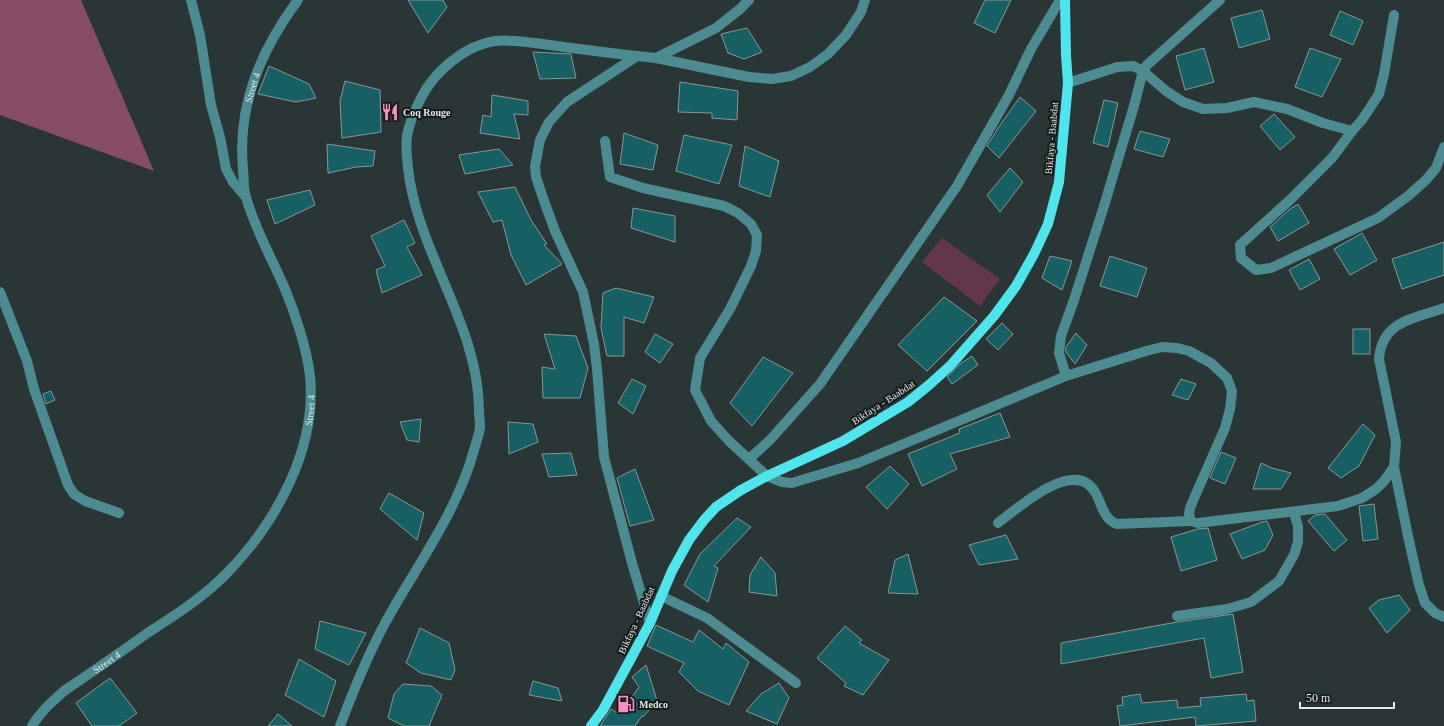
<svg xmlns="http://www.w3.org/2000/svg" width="1444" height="726" font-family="Georgia,serif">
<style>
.green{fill:#63364a}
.forest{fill:#874d67}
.building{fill:#165f63;stroke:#8a9797}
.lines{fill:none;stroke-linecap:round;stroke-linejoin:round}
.minor{stroke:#4c8b8f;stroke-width:10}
.major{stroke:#50e4ec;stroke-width:10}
.labels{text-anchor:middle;stroke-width:4;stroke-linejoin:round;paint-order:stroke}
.street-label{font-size:10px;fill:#e4ebeb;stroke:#161b1b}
.poi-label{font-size:10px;font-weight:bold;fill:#e4ebeb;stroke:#161b1b;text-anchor:start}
</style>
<rect width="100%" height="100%" fill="#2a3535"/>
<path class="green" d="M942,238L1000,279L980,306L922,262Z"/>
<path class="forest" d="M0,0H81L154,171L0,115Z"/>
<g class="building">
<path d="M408,0H443L447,7L428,33Z"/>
<path d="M985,0H1011L995,33L974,23Z"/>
<path d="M1262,10L1270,39L1239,48L1231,18Z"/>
<path d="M1340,11L1363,21L1353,45L1330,35Z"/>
<path d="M747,28L762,52L744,59L728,53L721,34Z"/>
<path d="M1204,48L1214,82L1185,90L1176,56Z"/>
<path d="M1310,48L1341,59L1322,97L1295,87Z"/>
<path d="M533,52L571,54L576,78L540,79Z"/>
<path d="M269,66L309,84L316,98L296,102L258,94Z"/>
<path d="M345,81L380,90L381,132L342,138L340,101Z"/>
<path d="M680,82L738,91L737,120L712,118V113L678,112Z"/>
<path d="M492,95L528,101V115L514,114L520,139L480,133L483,115L491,117Z"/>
<path d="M1020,97L1036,111L999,158L987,146L998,128Z"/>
<path d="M1104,100L1118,103L1108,147L1093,143Z"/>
<path d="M1274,114L1295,137L1280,150L1260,126Z"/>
<path d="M1140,131L1170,139L1163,157L1134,149Z"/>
<path d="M624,133L658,145L653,170L620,164Z"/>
<path d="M684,135L732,145L719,184L676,171Z"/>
<path d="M327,144L375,151L373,166L356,167L328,173Z"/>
<path d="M745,146L779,161L770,197L739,186Z"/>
<path d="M499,149L513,165L465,174L459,155Z"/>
<path d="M1010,168L1023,182L1000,212L987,195Z"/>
<path d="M515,187L531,220L547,244L544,245L562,264L526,285L511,255L502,220L493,222L478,192Z"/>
<path d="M310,190L315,205L275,224L267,200Z"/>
<path d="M1298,204L1309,223L1278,241L1270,227L1290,209Z"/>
<path d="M633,208L675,216V242L631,228Z"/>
<path d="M404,220L415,243L407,247L422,275L382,293L376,270L385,266L371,236Z"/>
<path d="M1362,233L1377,260L1350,275L1334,249Z"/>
<path d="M1444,242V275L1402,289L1392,259Z"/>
<path d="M1050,256L1072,261L1062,290L1042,278Z"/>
<path d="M1110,256L1147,268L1137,297L1100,286Z"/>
<path d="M1309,259L1320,279L1300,290L1289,270Z"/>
<path d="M616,288L654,297L644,323L624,317V356H607L601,328L603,293Z"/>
<path d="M944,297L977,321L927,371L898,345Z"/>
<path d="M1002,323L1013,334L998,350L986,339Z"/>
<rect x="1353" y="329" width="17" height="25"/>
<path d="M1076,333L1087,345L1075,364L1066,352V347Z"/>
<path d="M544,334L576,336L588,368L580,398H543L542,367L555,369Z"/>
<path d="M655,334L673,344L660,363L645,352Z"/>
<path d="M972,356L978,365L952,384L947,377L960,364Z"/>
<path d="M763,357L793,373L752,426L730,403Z"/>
<path d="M632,379L646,386L633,414L618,403Z"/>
<path d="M1181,379L1196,384L1188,400L1172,395Z"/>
<path d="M51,391L55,400L46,404L43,394Z"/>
<path d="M1000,413L1010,437L950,454L957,469L922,486L908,454L960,433L959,429Z"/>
<path d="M421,419L419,442L407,440L400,422Z"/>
<path d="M508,422L533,424L538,442L509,454Z"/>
<path d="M1363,424L1375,435L1359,466L1341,478L1328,468Z"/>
<path d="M1221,452L1236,458L1225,484L1210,478Z"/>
<path d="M571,453L577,475L549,477L542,454Z"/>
<path d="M1261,463L1272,468L1291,473L1281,489H1253Z"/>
<path d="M890,466L909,484L887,509L866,487Z"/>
<path d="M635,469L654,520L630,526L617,478Z"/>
<path d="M389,493L424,513L417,540L380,509Z"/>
<path d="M1374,504L1378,539L1363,541L1359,506Z"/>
<path d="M1325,514L1347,540L1334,551L1308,521L1315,515Z"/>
<path d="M737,518L751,527L714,566L718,568L708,602L684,585L700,554Z"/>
<path d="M1267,521L1273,535L1265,550L1242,559L1230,534L1262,522Z"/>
<path d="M1208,528L1217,560L1181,571L1171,537L1198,529Z"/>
<path d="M1006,535L1018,559L979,565L969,545Z"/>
<path d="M908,554L918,594L888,593L895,560Z"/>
<path d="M761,557L775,573L777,596L749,592L750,575Z"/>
<path d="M1399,595L1410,610L1387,633L1369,608L1379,600Z"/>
<path d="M1233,614L1243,672L1211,678L1204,638L1061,664V643L1177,622Z"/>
<path d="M320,621L366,633L349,665L315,649Z"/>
<path d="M656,625L693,642L699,630L723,649L726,643L749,662L729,705L698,691L679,672L684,663L647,646Z"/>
<path d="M845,626L862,640L859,643L889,660L863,695L844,686L846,683L817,658Z"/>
<path d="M420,628L449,643L455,670L451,680L421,673L406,663Z"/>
<path d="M299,659L336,681L324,717L285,695Z"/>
<path d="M646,665L657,701L643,717L642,716L635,726H600L611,709L619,714L639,687L632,677Z"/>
<path d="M110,678L137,713L119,726H92L76,703Z"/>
<path d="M533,681L558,688L562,701L529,695Z"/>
<path d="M779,683L789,698L777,724L746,711L761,694Z"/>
<path d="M403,684L431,686L442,695L429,726H404L388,718L394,694Z"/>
<path d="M1140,694L1142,703L1177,700L1178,708L1201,706L1200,698L1246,694L1247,701L1254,700L1256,721L1196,726L1195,717L1120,726L1117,706L1123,705L1122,697Z"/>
<path d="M278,714L292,726H268Z"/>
</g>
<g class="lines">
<g class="minor">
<path d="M191,0L200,35L211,105L220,137L226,169L233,182L245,196"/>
<path d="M656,58L716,28L740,9L749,0"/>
<path d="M1068,83L1117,67L1133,66L1143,71L1166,91L1183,102L1203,109L1227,108L1254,102L1287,109L1323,123L1352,131L1362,120L1379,94L1384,74L1394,15"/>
<path d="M1352,131L1332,158L1291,199L1240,245L1241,258L1256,270L1271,268L1378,218L1408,196L1426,180L1436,168L1444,147"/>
<path d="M605,141L610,177L643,188L724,206L738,213L751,224L757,235L756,251L751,266L730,309L700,358L695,390L711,421L729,441L767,476L782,482L792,483L858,463L1066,376L1146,351L1162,347L1177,348L1189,351L1211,363L1227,378L1232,391L1230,409L1225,428L1195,496L1190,508L1189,514L1191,521L1198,523L1338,506L1362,498L1376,489L1384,481L1394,467L1396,442L1379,359C1382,321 1413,319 1444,308"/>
<path d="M0,292L27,361L34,389L68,485L74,494L85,501L119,513"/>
<path d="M1066,376L1059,353L1061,336L1074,300L1104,206L1134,106L1143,71L1147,65L1220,0"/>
<path d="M749,459L770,440L820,384L957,186L1009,95L1031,49L1060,0"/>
<path d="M1394,467L1408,536L1419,585L1425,603L1435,613L1444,617"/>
<path d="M998,523C1018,508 1074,457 1095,492C1102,504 1103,519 1117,524L1191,521"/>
<path d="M661,596L707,618L796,683"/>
<path d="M1177,616L1227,609L1251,602L1279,581L1294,555L1298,542V526L1294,513"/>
<path d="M650,623L632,563L604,457L597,369L594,344L583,292L555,231L543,198L536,177L535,166L540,140L549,122L567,102L637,56L656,58L749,77L772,79L791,76L810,67L828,54L846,35L861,12L865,0"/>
<path id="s1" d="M32,726C40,712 52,702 64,691C92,672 121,652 149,632C177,614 205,596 228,572C277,521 317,448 310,376C307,349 295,313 285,289C272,258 255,230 246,197C243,188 244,178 243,169C237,105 261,50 298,0"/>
<path d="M340,726C355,686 371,646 393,609C422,559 459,506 474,450C476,443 479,435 480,428C480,422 479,415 479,409C478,328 424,261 410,182C408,168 405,151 407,136C409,123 415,110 421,98C434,72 465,45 495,41C513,39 532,43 550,45C579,49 608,53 637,56"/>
</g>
<path class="major" d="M591,726L603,710L629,662L650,623L672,571L689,540L704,520L716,507L741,490L767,476L843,441L908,402L929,385L950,366L994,316L1016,286L1034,254L1048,224L1059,182L1068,83L1066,55L1065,0"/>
</g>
<defs>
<g id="restaurant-bare" transform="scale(1.38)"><path d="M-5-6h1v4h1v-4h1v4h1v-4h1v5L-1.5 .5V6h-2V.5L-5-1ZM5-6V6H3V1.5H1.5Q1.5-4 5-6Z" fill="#fd8ec0" stroke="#161b1b" stroke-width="2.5" paint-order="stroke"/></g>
<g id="fuel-bare" transform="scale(1.38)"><path d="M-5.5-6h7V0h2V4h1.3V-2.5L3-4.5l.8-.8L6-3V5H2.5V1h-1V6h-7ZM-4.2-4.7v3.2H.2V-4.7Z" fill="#fd8ec0" stroke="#161b1b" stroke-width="2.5" paint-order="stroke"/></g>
</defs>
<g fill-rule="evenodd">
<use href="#restaurant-bare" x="390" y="112"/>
<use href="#fuel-bare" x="626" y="704"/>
</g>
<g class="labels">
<g class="street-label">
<text dy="4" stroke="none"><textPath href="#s1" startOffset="771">Street 4</textPath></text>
<text transform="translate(1051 138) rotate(-85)" y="4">Bikfaya - Baabdat</text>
<text transform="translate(883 402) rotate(-33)" y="4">Bikfaya - Baabdat</text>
<text dy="4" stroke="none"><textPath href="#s1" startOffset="435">Street 4</textPath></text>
<text transform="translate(636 620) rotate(-65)" y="4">Bikfaya - Baabdat</text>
<text dy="4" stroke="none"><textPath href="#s1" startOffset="99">Street 4</textPath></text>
</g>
<g class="poi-label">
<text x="403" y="116">Coq Rouge</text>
<text x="639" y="708">Medco</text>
</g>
</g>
<path d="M1300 702v6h94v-6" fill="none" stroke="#e4ebeb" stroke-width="2"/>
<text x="1306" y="702" font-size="12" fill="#e4ebeb" stroke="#161b1b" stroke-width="3" paint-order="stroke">50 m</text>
</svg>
